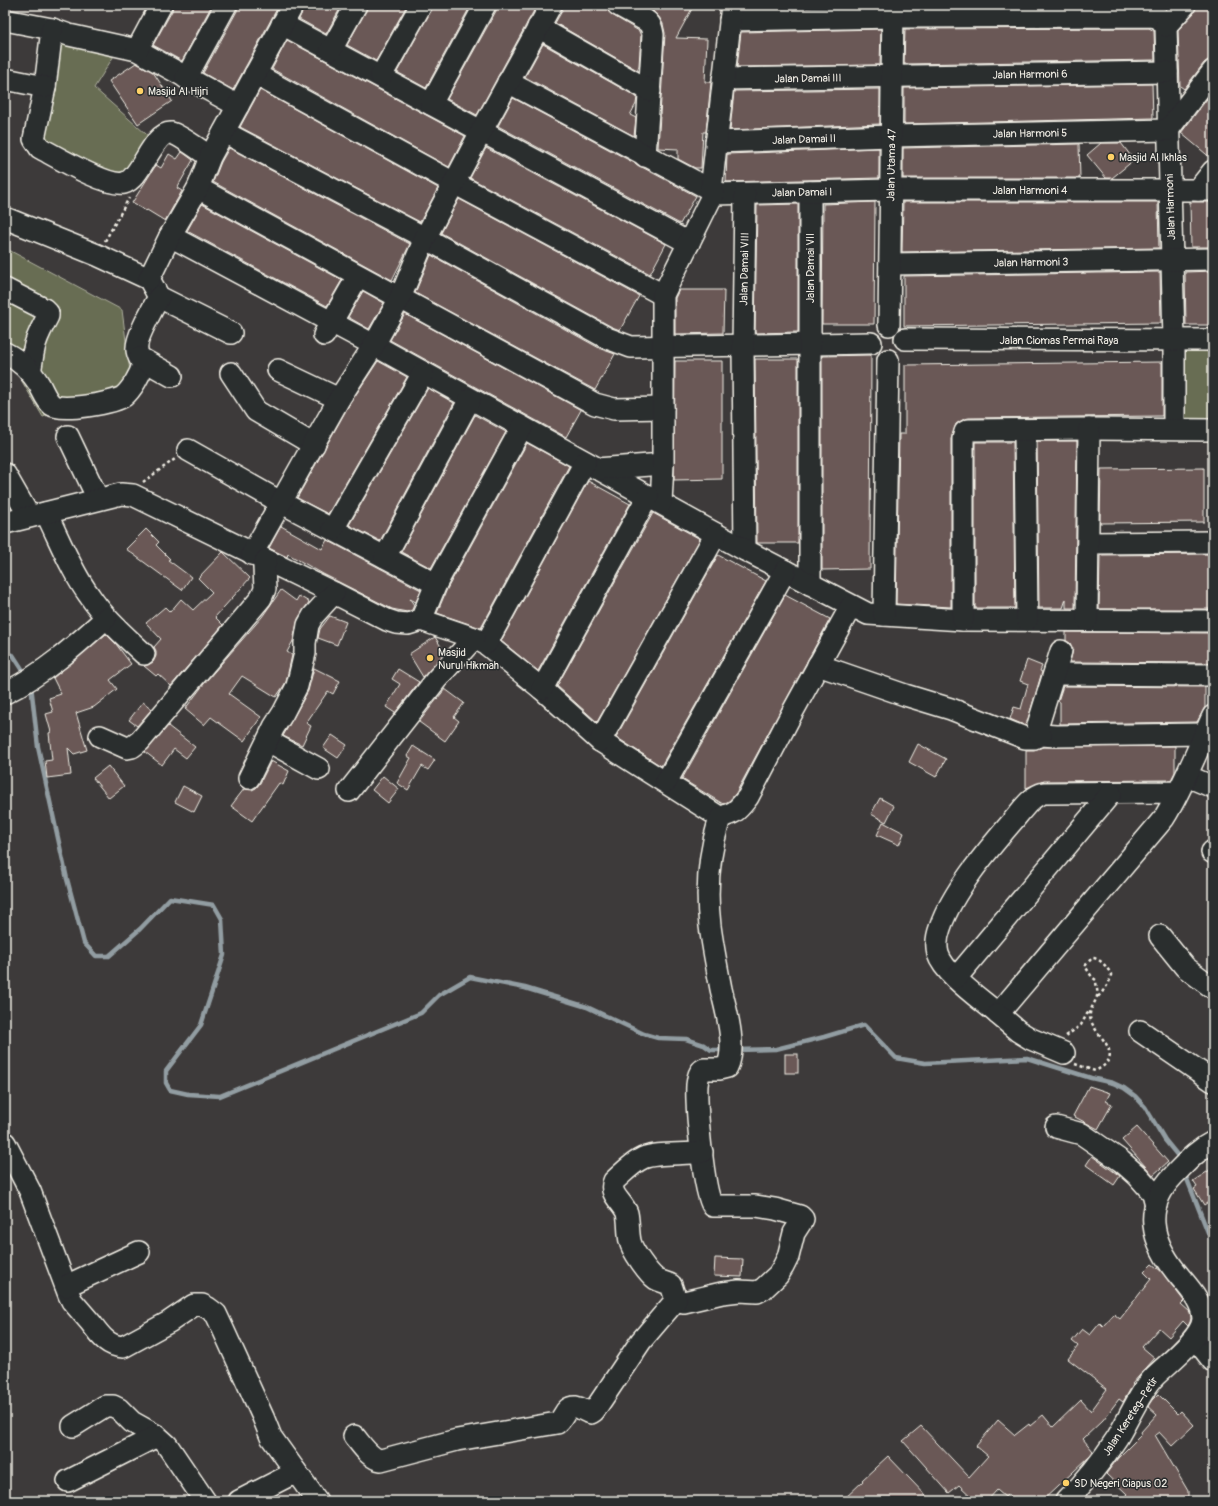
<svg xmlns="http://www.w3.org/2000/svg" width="1218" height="1506" font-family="Pangolin,sans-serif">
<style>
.green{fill:#676d53;stroke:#aeaf9e}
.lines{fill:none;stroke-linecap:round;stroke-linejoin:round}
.stream{stroke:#929da2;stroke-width:4.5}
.building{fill:#6a5856;stroke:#f4f1e8}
.minor-casing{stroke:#f4f1e8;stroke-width:24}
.path{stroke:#f4f1e8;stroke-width:2.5;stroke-dasharray:3 3;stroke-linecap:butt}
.minor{stroke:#2a2d2e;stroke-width:21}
.poi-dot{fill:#ffd166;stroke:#2a2d2e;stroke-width:1.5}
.labels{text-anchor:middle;stroke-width:3;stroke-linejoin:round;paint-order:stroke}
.street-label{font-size:11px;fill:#f4f1e8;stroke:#2a2d2e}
.poi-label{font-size:11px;fill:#f4f1e8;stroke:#2a2d2e;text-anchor:start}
</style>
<rect width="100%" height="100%" fill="#3d3a3a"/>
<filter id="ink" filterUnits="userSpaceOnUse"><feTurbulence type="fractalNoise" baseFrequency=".025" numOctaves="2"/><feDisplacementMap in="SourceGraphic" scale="8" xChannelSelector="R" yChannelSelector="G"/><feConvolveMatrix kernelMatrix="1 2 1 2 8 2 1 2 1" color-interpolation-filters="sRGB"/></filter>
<g filter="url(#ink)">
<g class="green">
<path d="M61,37L120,46L94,88L154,141L121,178L43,144Z"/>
<path d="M5,248L122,310L132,387L43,417L10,361L5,362Z"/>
<path d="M1176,348H1213V426L1177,427Z"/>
</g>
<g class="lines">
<g class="stream">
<path d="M5,654L13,655L26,675"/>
<path d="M31,685L38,747L67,879L84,943L96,956H109L140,929L170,898L214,905L222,919L224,955L201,1025L166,1071V1083L170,1090L188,1094L220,1096L421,1013L439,995L470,977L525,988L587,1007L644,1034L658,1038L686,1039L704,1045L711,1050H726"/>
<path d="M736,1050L776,1049L824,1037L864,1025L896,1058L925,1063L1027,1058L1091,1078L1113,1083L1124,1088L1135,1096L1145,1107L1165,1140L1178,1156L1180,1161"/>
<path d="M1185,1174L1209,1235L1213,1240"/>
</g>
</g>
<g class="building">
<path d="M173,5H212L182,61L153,45L172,11Z"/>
<path d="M238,5H279L233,90L203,73L237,11Z"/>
<path d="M305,5H342L326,34L299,19Z"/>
<path d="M368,5H407L376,61L347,45L366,11Z"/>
<path d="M433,5H471L426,88L397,72L431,11Z"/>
<path d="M497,5H537L477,115L447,99L496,11Z"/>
<path d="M563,5H606L608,11L612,15L639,31L641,36L639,66L637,70L555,23L562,11Z"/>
<path d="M643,5H694L676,38L707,39L705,82H711L706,132H703L701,168H695L678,159V149L658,148L665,33L663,24L659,17L652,10Z"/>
<path d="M745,5H881L745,8Z"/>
<path d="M1197,5H1213V59L1208,60L1204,63L1184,89L1180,86L1178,30L1194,13Z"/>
<path d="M1149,28L1154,31L1155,60L904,64L905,29Z"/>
<path d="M881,29L880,65L737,67L741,32Z"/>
<path d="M287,40L465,136L449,167L272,69Z"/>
<path d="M543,44L637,97L636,104L630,115L636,118L634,136L525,77Z"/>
<path d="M136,63L153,72L172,101L138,124L109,81Z"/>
<path d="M1152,84L1153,118L904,124V88Z"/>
<path d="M880,89V124L730,130L734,91Z"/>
<path d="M260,90L438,188L420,222L240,127Z"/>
<path d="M1213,91V159H1212L1181,133Z"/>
<path d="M513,98L696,196L680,224L498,126Z"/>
<path d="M1101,143H1121L1134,160L1112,178H1106L1087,155Z"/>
<path d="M1079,144L1080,178H903V148Z"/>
<path d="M229,148L410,244L392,280L213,182L221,162Z"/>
<path d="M486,148L666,244L650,274L470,178Z"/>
<path d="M879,148V178L726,182L727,154Z"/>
<path d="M182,152L193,160L177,188L182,191L165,221L147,210L146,211L132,203L156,165L161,168L169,154L177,159Z"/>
<path d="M459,199L639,296L620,330L612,327L441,233Z"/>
<path d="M875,202L874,324H822L823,204Z"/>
<path d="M903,202H1158L1159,248L902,252Z"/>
<path d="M1190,202H1213V247H1191Z"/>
<path d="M202,204L342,280L327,306L187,231Z"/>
<path d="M798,204V332L755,333L757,205Z"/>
<path d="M431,255L601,349L615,354L595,390L415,293Z"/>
<path d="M1213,271V325H1186L1185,272Z"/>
<path d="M1160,272L1161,323L904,326V276Z"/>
<path d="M679,290H724L723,333L675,334V298Z"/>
<path d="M363,291L384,303L369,329L348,317Z"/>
<path d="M405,314L581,410L566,437L390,340Z"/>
<path d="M871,355L870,569L822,570V356Z"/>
<path d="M755,359H798V543H757Z"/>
<path d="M378,361L407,377L328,514L297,498L349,405Z"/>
<path d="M675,361H722V479L674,480Z"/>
<path d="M1162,362V416L969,418L964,419L956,424L951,439V607L896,604L899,434H905V365Z"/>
<path d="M428,388L454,403L380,541L349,525Z"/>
<path d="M475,415L506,432L431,568L401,552Z"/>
<path d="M1037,441H1077L1075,608H1066V599L1063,608H1039Z"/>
<path d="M975,442H1013L1015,608H975Z"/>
<path d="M527,443L569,466L481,628L437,613L447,589Z"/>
<path d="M1204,468V522L1100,523L1101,469Z"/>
<path d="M588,481L630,504L538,671L501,641Z"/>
<path d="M653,513L700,539L597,722L557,686Z"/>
<path d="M281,526L322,549L327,540L421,590L416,602L410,599L414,605L412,610L407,612L392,609L323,574L288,554L287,557L269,548Z"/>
<path d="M146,529L159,542L156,545L170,559L168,560L191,577L182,590L126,549Z"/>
<path d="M223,552L250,578L215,617L223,625L171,686L158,674L156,676L144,666L148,665L153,662L156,656V651L154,647L161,639L146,623L165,607L170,612L181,599L193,610L212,592L198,578Z"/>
<path d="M1213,554V609H1099L1100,555Z"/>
<path d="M718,555L766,581L661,766L616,737Z"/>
<path d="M281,590L296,601L299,596L309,602L298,619L293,641L287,652L292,655L286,682L283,687L276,697L242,676L229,694L261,717L244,741L211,717L204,725L185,709L207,680L262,617Z"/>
<path d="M785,595L830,619L736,793L729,801L723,804L682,779Z"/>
<path d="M330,616L346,622L337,645L318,638L320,629Z"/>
<path d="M1066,632L1213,633V663L1070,662L1073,649L1070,643L1066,641Z"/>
<path d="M106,634L116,644L131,664L110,680L117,689L94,707L76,713L87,750L74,754L68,748L71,775L47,778L45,761L52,760L49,733L51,732L46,714L53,712L49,698L61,694L53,678Z"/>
<path d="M435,637L445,653L423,677L409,654Z"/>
<path d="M1027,660L1042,666L1040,671L1042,672L1026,726L1010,719L1014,707L1021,709L1028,684L1020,681Z"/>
<path d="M314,668L340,681L333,694L328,691L306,723L311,726L302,745L283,736L308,691Z"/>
<path d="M398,669L419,682L395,713L386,707L400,684L392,679Z"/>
<path d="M1063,686L1205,687V707L1197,722L1060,724V702L1058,701Z"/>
<path d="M445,689L464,703L454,717L459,721L445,741L419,722Z"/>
<path d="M143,702L152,709L137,726L129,720Z"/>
<path d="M168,726L195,747L186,758L174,749L162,765L145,752Z"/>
<path d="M332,735L347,745L338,758L323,748Z"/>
<path d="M918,744L946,759L936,777L909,762Z"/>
<path d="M413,746L435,760L428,770L422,766L408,790L397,783L411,758L407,756Z"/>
<path d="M1175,746V772L1171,780L1044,781L1026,788V750H1034L1043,747Z"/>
<path d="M271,761L289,771L283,785L279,783L252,821L231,806L244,789L252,790L256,788L260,783Z"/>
<path d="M108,766L124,786L109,798L93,778Z"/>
<path d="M383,776L399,789L388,803L372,790Z"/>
<path d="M183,786L202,796L194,812L175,802Z"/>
<path d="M880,798L894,806L886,822L871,814Z"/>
<path d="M883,822L904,833L899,845L877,835Z"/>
<rect x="785" y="1054" width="13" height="19"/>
<path d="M1089,1086L1110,1093L1106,1101L1112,1104L1098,1129L1073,1116Z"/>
<path d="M1137,1127L1168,1162L1153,1175L1122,1140Z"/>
<path d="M1092,1156L1120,1176L1114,1185L1086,1165Z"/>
<path d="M1213,1168V1199L1204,1205L1194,1189L1197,1187L1193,1181Z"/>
<path d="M715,1258L743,1259L742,1277L714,1276Z"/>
<path d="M1152,1264L1161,1271L1184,1301L1181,1304L1190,1312L1191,1318L1190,1322L1188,1326L1183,1321L1169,1337L1159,1328L1142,1347L1155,1358L1132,1384L1133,1385L1123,1402L1119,1399L1103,1420L1083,1439L1093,1451L1088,1458L1042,1501H1014L1008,1494L1005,1497L997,1490L987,1501H976L959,1485L949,1493L903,1441L921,1426L969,1477L988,1456L976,1446L998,1420L1015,1435L1029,1424L1030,1426L1043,1415L1053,1427L1081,1400L1091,1411L1107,1389L1068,1359L1078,1346L1072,1341L1082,1329L1090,1335L1100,1323L1103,1326L1114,1314L1120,1319L1151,1279L1144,1272Z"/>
<path d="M1158,1394L1178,1414L1181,1411L1194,1425L1172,1446L1159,1432L1155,1435L1188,1491V1496L1180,1501H1120L1127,1494L1106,1474L1118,1458L1142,1434L1141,1432L1157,1414L1148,1406L1152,1400Z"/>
<path d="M888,1456L931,1501H842L863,1481L862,1480Z"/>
</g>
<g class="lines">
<g class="minor-casing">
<g id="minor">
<path d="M618,5L645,20C651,24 652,28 653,35L645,156"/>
<path d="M5,20L52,29L69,35L137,50L238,106"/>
<path d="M730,20L898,17L1150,16L1158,17L1166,26"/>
<path d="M282,24L689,243"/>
<path d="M1166,26L1174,340V429"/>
<path d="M1166,26L1185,5"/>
<path d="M538,27L650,91"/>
<path d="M52,29L45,87L34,139L40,148C57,157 107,187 124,183C141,179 153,132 171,133C178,134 203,152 210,157"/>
<path d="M137,50L161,5"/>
<path d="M331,50L356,5"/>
<path d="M255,74L454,183L663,295"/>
<path d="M381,76L421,5"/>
<path d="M186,78L226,5"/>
<path d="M5,79L45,87"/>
<path d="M723,79L1167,72"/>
<path d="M508,82L711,190"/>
<path d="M431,104L485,5"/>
<path d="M224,132L425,238L607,338L631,347L871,343"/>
<path d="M716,142L892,136L1168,130L1213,71"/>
<path d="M198,188L595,404L614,409L663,408"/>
<path d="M1198,190L1213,171"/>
<path d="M810,192V584"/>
<path d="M713,194L891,190H1213"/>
<path d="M745,194L743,350L745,550"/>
<path d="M5,218L97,255L149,279L159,297L231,333"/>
<path d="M170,236L374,345L745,550L868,614L963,620L1213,621"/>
<path d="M890,264L1213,259"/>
<path d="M149,279L170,236L198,188L210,157L293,5"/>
<path d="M5,289L44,309L48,313V316C43,326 36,337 34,349C32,357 32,364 30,372"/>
<path d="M889,325L893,5"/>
<path d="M324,335L358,276"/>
<path d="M905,339L1213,340"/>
<path d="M5,353C19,360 31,371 39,384C43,391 46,400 52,405C61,412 115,403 124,396C132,389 140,375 143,365C141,360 137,355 137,350C135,339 153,308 159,297"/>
<path d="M140,358L172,376"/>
<path d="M278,370L339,399"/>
<path d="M231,373L256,411L314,445"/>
<path d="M1025,430L1027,620"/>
<path d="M68,436L98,499"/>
<path d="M188,450L282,503L436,584"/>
<path d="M597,469L663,464"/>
<path d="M5,474L29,516"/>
<path d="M661,503L663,464V295L713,194L711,190L732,5"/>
<path d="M46,513C59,539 72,572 89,595C104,618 124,635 144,654"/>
<path d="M5,523L121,494L133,495L334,593L387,620L396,623L408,624L421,620L474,638L486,644L542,689L600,741L721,818"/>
<path d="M333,529L423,373"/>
<path d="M1089,543L1213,542"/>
<path d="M252,554L339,399L374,345L400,298L425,238L482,130L551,5"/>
<path d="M385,557L470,399"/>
<path d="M884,615L888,360"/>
<path d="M421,620L436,584L522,427"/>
<path d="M963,620V439L965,432L969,430L1089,429L1213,430"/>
<path d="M1087,620L1089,429"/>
<path d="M486,644L585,462"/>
<path d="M818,665L905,695L951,709L1025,738H1034L1041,735L1056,736L1205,734"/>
<path d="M1055,674L1213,675"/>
<path d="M542,689L648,496"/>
<path d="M5,693C44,674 75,646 106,618"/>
<path d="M1041,735L1038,731V725L1061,651"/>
<path d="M100,736L127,748L132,747L140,741L261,598L265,589L264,567L266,560"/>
<path d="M268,741L319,769"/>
<path d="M600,741L716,534"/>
<path d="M1187,776L1213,787"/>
<path d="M249,778L274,727L283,713L297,686L305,653V643L308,625L313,616L334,593"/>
<path d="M666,782L785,571"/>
<path d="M349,791L436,680L474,638"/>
<path d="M1178,792L1044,793C1030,796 1021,812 1011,823C987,851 952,892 940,928C937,936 936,946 938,954C944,974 982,1000 998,1014L1164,818C1184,786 1197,750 1213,716"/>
<path d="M1212,852L1213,851"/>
<path d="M1160,936L1185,967L1213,988"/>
<path d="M956,978L1111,793"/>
<path d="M998,1014L1018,1031L1031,1039L1064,1053"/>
<path d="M1140,1031L1213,1081"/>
<path d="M1056,1127L1082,1134L1121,1161L1138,1176L1153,1193L1156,1205"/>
<path d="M5,1143L30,1191L69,1295L72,1301C79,1309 85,1316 91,1323C100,1335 107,1346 123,1347L169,1322L194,1305H202L208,1308L216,1314L223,1329L263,1417L271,1437L317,1501"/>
<path d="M66,1286L139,1252"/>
<path d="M676,1300L684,1302L722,1293L739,1291L757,1292L763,1289L778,1275L783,1267L788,1257L794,1233L803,1219L800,1216L775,1209L756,1206H713C703,1192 696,1105 697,1085C698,1079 698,1072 704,1069H719L727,1067C737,1047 726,1010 721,989C717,968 713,948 710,926C706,892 709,854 719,821C722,815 729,815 734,812C740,808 744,802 748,797L792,713L851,606"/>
<path d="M1195,1338L1213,1361"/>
<path d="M73,1426L105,1406H113L119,1409L132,1422L157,1436L167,1445L205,1501"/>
<path d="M354,1436C361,1444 370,1459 381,1460L457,1440L557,1423C565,1418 564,1406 576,1407C582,1408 585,1412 591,1413L594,1411L641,1341L676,1300L671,1285C666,1282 661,1282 656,1279C649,1274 632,1251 630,1241C628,1232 629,1222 627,1213C623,1202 608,1194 614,1181C623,1173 632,1163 643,1158C656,1152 686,1155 702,1152"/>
<path d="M68,1481L157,1436"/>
<path d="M239,1501L296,1472"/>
<path d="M1066,1501C1085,1482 1102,1461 1117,1438C1129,1419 1140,1391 1155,1376C1168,1363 1202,1338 1203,1319C1203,1301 1187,1286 1176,1272C1151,1240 1143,1207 1174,1175C1186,1163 1197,1150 1213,1142"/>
</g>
</g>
<g class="path">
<path d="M105,241L129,198"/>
<path d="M143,482L175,459"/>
<path d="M1066,1036L1081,1025L1087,1014L1090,1011"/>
<path d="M1075,1064L1095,1071C1130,1054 1092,1035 1090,1017C1089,1010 1094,1005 1096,999C1099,993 1096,986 1096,980L1092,977L1085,966L1092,958C1100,958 1107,967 1111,974C1111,983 1103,991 1097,998"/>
</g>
<use href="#minor" class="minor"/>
</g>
</g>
<g class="poi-dot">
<circle cx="140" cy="91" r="4"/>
<circle cx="1111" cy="157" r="4"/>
<circle cx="430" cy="658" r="4"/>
<circle cx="1066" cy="1483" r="4"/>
</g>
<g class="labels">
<g class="street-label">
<text transform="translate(1030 74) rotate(-1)" y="4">Jalan Harmoni 6</text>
<text transform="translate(808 78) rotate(-1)" y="4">Jalan Damai III</text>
<text transform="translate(1030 133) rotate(-1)" y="4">Jalan Harmoni 5</text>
<text transform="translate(804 139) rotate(-2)" y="4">Jalan Damai II</text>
<text transform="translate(891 165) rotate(-89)" y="4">Jalan Utama 47</text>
<text x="1030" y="194">Jalan Harmoni 4</text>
<text transform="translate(802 192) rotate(-1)" y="4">Jalan Damai I</text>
<text transform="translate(1170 207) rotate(-92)" y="4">Jalan Harmoni</text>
<text transform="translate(1031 262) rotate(-1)" y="4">Jalan Harmoni 3</text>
<text transform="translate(810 268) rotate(-90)" y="4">Jalan Damai VII</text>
<text transform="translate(744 269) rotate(-89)" y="4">Jalan Damai VIII</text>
<text x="1059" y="344">Jalan Ciomas Permai Raya</text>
<text transform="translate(1130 1416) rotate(-57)" y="4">Jalan Kereteg–Petir</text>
</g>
<g class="poi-label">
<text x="148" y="95">Masjid Al Hijri</text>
<text x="1119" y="161">Masjid Al Ikhlas</text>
<text x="438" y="656">Masjid<tspan x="438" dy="13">Nurul Hikmah</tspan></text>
<text x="1074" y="1487">SD Negeri Ciapus 02</text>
</g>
</g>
<rect width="1218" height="1506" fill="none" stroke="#2a2d2e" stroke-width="20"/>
<rect x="10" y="10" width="1198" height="1486" fill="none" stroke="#f4f1e8" stroke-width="1.5" filter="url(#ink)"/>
</svg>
